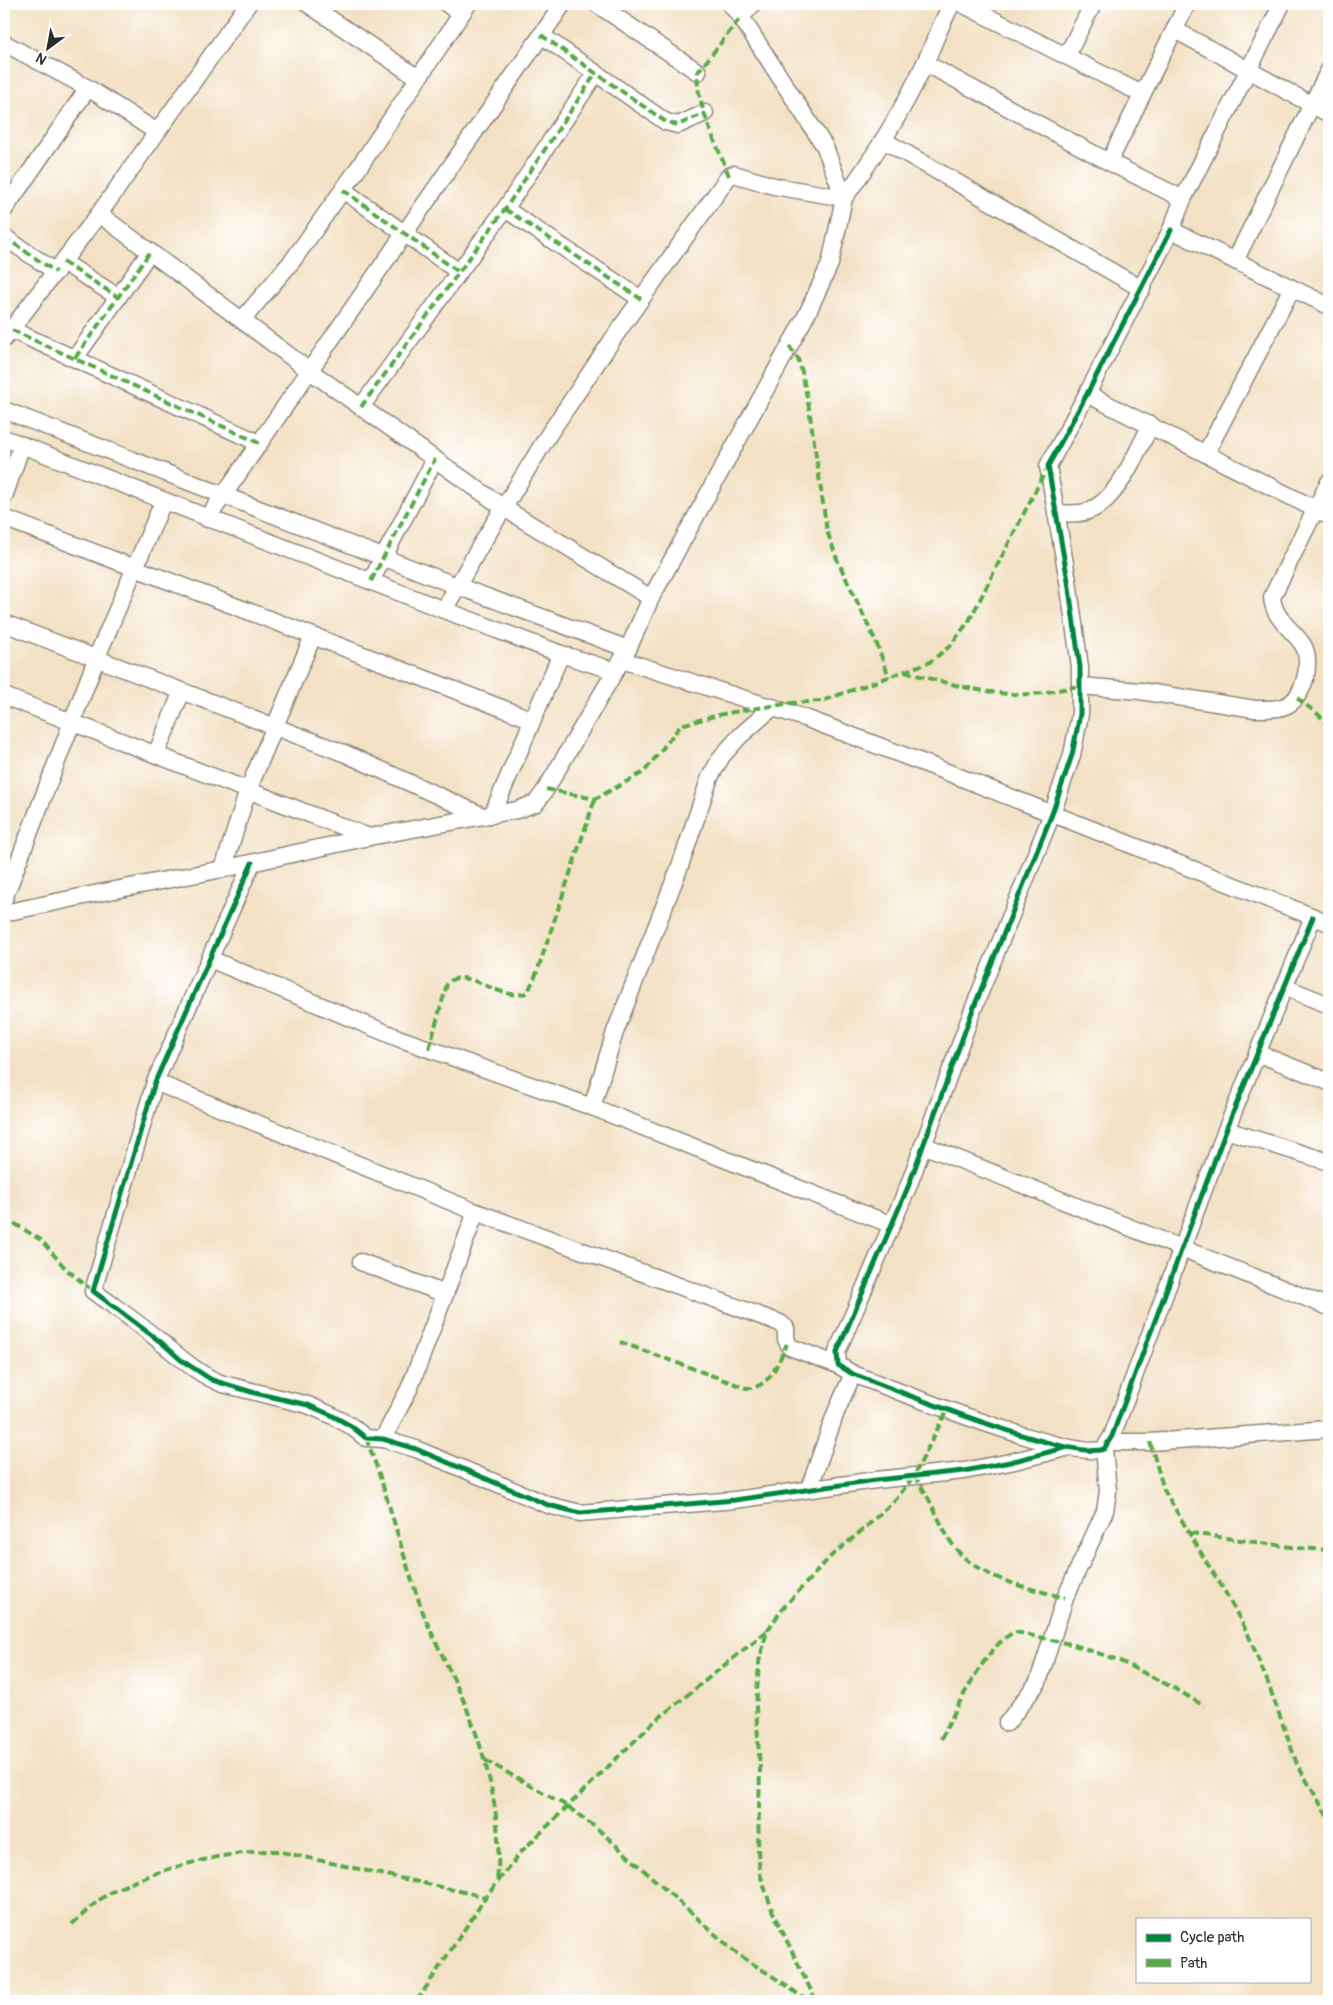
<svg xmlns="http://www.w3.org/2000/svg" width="1333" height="2005" font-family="Pangolin,sans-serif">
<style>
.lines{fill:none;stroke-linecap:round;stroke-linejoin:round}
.street-casing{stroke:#8f8678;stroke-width:19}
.street{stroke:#fff;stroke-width:16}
.quiet{stroke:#54ab44;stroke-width:4;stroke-dasharray:8 4;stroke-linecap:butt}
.cycleway-casing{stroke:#fff;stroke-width:8}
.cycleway{stroke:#00873e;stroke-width:5}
</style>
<rect width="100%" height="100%" fill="#fff"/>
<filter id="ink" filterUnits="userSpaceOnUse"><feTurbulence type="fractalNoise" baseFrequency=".02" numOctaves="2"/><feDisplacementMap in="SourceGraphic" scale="10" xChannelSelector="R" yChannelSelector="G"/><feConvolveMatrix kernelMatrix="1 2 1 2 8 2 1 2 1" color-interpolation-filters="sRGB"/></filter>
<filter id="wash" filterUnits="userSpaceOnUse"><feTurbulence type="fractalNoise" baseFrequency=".0096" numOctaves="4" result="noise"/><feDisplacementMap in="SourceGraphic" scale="20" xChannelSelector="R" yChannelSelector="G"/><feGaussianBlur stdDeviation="1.12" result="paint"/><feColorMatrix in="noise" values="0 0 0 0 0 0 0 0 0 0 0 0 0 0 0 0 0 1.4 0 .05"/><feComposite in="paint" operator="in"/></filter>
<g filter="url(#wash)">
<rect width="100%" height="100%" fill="#f3e1c5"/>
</g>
<g filter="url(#ink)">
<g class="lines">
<g class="street-casing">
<g id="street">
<path d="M308,4L418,78"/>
<path d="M447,4L461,14"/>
<path d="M597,4L698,72"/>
<path d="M962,4L1142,94"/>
<path d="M1282,4L1183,199L1171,230L1329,306"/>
<path d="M741,17L753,4"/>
<path d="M1175,30L1329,114"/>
<path d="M541,35L666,122L678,125L705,113"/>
<path d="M4,43L88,88L157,132"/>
<path d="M1067,55L1093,4"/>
<path d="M925,63L1109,162L1183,199"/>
<path d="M883,140L1142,289"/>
<path d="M1109,162L1187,4"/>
<path d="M343,190L459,272"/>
<path d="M505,209L641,299"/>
<path d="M4,210L88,88"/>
<path d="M99,214L310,371L504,508L651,598"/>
<path d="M1171,230L1087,394L1048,466L1068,581L1080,667V714L1072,755L1052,814L972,1012L908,1187L837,1352L838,1365L853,1374C893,1389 1073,1462 1104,1449L1112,1436L1226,1130L1313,917"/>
<path d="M4,237L56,272"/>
<path d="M1235,261L1329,70"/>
<path d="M63,262L118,297"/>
<path d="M242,320L293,260L355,173L468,4"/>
<path d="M12,330L259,443"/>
<path d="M4,339L99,214L248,4"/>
<path d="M75,358L150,252"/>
<path d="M1087,394L1329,516"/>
<path d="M361,407L505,209L596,73"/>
<path d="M4,410L457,586L628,649"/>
<path d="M4,438L444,610L561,654L615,671"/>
<path d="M1206,453L1292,288"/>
<path d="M4,497L22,445"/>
<path d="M1056,513C1066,513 1079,515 1088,511C1118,501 1136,452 1151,425"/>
<path d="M4,518L533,720"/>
<path d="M207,519L563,4"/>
<path d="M371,581L435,459"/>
<path d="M444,610L479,548L549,434L619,330L729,176L734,174L774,186L844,198C875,156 903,110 925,63C934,43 941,23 952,4"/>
<path d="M4,623L346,754L483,816"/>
<path d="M622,660L805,718L929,765L1329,923"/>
<path d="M1080,686L1140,691L1255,709C1265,709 1276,710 1285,706C1304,699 1313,662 1303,645C1292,629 1273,618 1272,597L1329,482"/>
<path d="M4,696L369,837"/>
<path d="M156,754L182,691"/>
<path d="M492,815L561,654"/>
<path d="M252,863L155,1082L93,1291C116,1308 140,1324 162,1343C182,1359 199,1375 223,1384L308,1405L331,1415L351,1426L366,1438L383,1439L416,1449L548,1505L580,1513L735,1500L876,1480L964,1471L1010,1462L1066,1448"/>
<path d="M223,869L248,790L313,636"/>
<path d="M4,899L99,652L163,502"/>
<path d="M4,913L94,894L223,869L369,837L517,810L536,803L546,789L628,649L651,598L807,314L830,264L844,198L825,147L741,17L730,4"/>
<path d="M210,959L398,1038L592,1107L892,1225"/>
<path d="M1284,987L1329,1005"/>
<path d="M1257,1053L1329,1082"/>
<path d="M155,1082L476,1212L780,1323L786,1328V1339L790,1347L838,1365"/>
<path d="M592,1107L615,1032L680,866L710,777L722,756L740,736L773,707"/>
<path d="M1226,1130L1329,1162"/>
<path d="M923,1145L1329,1307"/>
<path d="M361,1262L445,1294"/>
<path d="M383,1439L410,1387L476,1212"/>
<path d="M1109,1442H1150L1329,1429"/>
<path d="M809,1489L836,1412L853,1374"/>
<path d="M1007,1723L1038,1682L1065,1598L1105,1511L1108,1491L1104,1449"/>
</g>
</g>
<use href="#street" class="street"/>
<g class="quiet">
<path d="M541,35L666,122L678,125L705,113"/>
<path d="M729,176C719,149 694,101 698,72L741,17"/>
<path d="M343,190L459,272"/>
<path d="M505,209L641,299"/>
<path d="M4,237L56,272"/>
<path d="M63,262L118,297"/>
<path d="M12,330L259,443"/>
<path d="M789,346L798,359L802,372L809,408L827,531L837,559L876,642L889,677"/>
<path d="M75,358L150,252"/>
<path d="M361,407L505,209L596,73"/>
<path d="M371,581L435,459"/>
<path d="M905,672C949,683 996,699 1042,693C1054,691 1067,688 1080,686"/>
<path d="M1297,698L1319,715L1329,726"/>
<path d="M546,789L595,799L644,772L681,725L718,715L744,710L792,703L822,701L930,662L950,646L969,621L1047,468"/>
<path d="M429,1049L447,984C464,963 503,1005 528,992L537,972L595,799"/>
<path d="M4,1217L41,1240L66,1269L93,1291"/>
<path d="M620,1342L746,1388C770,1389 778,1362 787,1344"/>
<path d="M366,1438C389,1496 402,1557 424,1615C437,1647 454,1677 467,1709C489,1765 503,1822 497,1882"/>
<path d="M1150,1442L1164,1490L1207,1563L1224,1590L1248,1634L1268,1683L1297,1764L1329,1819"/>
<path d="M914,1476C929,1495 937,1518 949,1539C973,1579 1024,1586 1065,1598"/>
<path d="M1190,1533L1298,1548L1329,1550"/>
<path d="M941,1739C955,1712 987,1641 1016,1632L1074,1645L1118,1660L1174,1688L1204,1706"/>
<path d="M485,1760L567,1806L599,1830L736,1953L786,1985L807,2001"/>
<path d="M72,1924C84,1914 95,1902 108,1894C151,1870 228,1850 277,1851L486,1897"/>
<path d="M417,2001L486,1897L521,1852L654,1722L767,1631"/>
<path d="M816,2001L772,1910L760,1874L758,1850L760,1769L756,1708L759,1662L767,1631L783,1608L831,1556L865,1528L896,1499L914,1476L947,1410"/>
</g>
<g class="cycleway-casing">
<g id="cycleway">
<path d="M1171,230L1087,394L1048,466L1068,581L1080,667V714L1072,755L1052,814L972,1012L908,1187L837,1352L838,1365L853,1374C893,1389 1073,1462 1104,1449L1112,1436L1226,1130L1313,917"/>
<path d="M252,863L155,1082L93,1291L162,1343L181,1360L212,1380L255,1393L308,1405L331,1415L351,1426L366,1438L383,1439L416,1449L548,1505L580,1513L735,1500L876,1480L964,1471L1010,1462L1068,1447"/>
</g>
</g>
<use href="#cycleway" class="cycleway"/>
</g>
</g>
<rect width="1333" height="2005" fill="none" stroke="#fff" stroke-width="20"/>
<rect x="1136" y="1918" width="175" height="65" fill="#ffffff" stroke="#aaaaaa"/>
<rect x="1146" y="1934" width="25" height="8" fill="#00873e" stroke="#aaaaaa"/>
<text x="1180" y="1942" font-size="15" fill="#2b2b2b">Cycle path</text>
<rect x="1146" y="1959" width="25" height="8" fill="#54ab44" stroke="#aaaaaa"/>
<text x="1180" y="1968" font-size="15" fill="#2b2b2b">Path</text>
<g transform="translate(48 48) rotate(212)" stroke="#ffffff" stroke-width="4" paint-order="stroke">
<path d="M0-4L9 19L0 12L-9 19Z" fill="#2b2b2b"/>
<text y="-8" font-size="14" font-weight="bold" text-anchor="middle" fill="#2b2b2b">N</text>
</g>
</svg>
